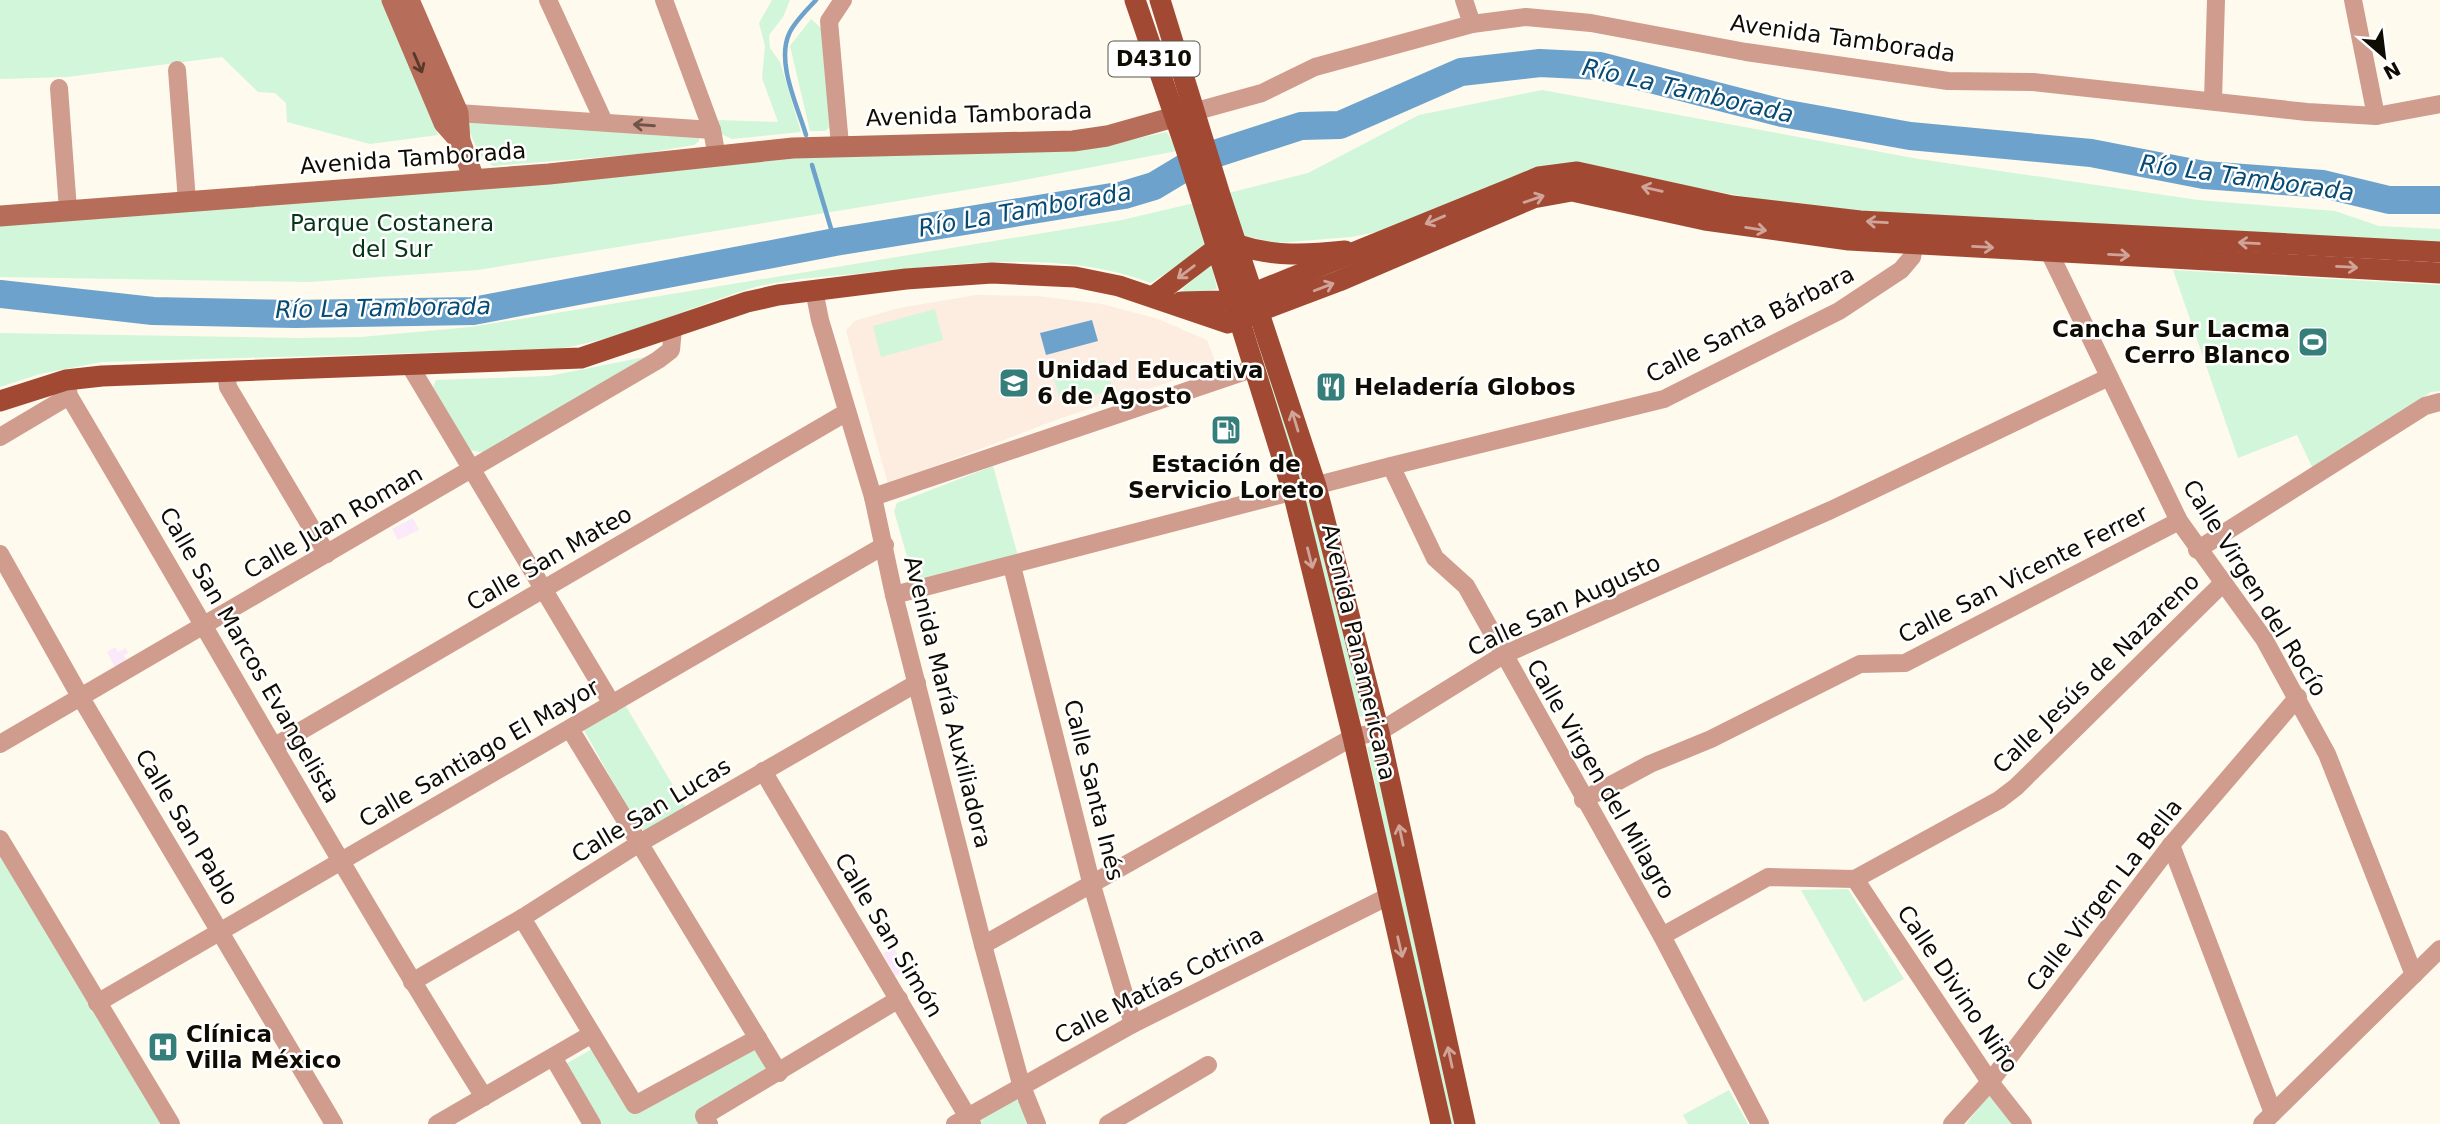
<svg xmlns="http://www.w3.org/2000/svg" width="2440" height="1124" font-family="'DejaVu Sans',sans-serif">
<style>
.commercial{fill:#fbe9fb}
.education{fill:#fdece0}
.green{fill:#d1f6da}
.water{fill:#6ca2cc}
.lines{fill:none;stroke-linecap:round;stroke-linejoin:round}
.stream{stroke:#6ca2cc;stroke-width:4.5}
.river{stroke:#6ca2cc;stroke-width:28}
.street{stroke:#cf9c8e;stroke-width:18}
.secondary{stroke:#b66d59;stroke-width:21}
.primary{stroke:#a24933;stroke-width:21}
.oneway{stroke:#5a382a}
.oneway2{stroke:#6f5448}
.oneway3{stroke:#d0a499}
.labels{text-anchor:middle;stroke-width:5;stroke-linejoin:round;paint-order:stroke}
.shield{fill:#fff;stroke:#57554f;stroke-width:2}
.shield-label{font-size:21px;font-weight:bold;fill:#0f0c03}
.street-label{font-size:23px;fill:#0f0c03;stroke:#fff}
.park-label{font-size:23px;fill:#063419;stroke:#fff}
.poi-label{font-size:23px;font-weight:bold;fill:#0f0c03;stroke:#fff;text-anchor:start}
.water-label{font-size:24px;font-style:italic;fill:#074b74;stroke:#fff}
</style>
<rect width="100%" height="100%" fill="#fefaed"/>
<g class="commercial">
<path d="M413,518L419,530L398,540L392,529Z"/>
<path d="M115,647L118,652L126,648L128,653L124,655L127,661L115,667L107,652Z"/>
<path d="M894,948L906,970L895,976L883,953Z"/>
</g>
<path class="education" d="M976,295L1037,296L1102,304L1158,319L1207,340L1215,361L1205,370L1056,420L888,484L846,331L854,321L899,308Z"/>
<g class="green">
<path d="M0,0H389L438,135L370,144L287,122L286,103L275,93L258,92L222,57L67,77L0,79Z"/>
<path d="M772,0H790L783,17L769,35L770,48L780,62L801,132L732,139L721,134L715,120L778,122L762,78L765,46L759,23Z"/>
<path d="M811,19L823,30L830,127L825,131H810L790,46Z"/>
<path d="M1542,90L1919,159L2198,200L2335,211L2379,226L2440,229V244L1824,210L1648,180L1351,237L1276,243L1242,235L1229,193L1308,173L1419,115Z"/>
<path d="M470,120L699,134V141L694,145L640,154L493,166L480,156L466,123Z"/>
<path d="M1167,132L1177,151L1014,182L478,270L309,282L0,277V225L793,156L1101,146Z"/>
<path d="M1194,203L1207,246L1151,283C1060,249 960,264 865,273C827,277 786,278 749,289C684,309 625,339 556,349L102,362L40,374L0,387V333L298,338L361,337L471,327L1122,220Z"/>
<path d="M1212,264L1217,289L1184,294L1183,288Z"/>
<path d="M2173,270L2440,285V391L2431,392L2314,471L2297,435L2238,458Z"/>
<path d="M935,309L943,340L881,357L873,326Z"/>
<path d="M1259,332L1305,479L1299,481L1253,333Z"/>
<path d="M645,357L484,453L470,450L433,387L436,380L549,376Z"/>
<path d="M1105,360L1113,390L1061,404L1053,375Z"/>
<path d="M993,466L1018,556L914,581L894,511L897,503Z"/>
<path d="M1311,501L1364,716L1359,717L1305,502Z"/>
<path d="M624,703L687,809L644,831L637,825L584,730Z"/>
<path d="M1373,746L1455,1124H1449L1367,747Z"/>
<path d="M0,853L162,1124H0Z"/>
<path d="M1848,889L1904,979L1864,1002L1801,890Z"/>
<path d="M754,1048L767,1069L700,1124H599L566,1064L592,1049L630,1108Z"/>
<path d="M1729,1090L1748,1124H1688L1683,1115Z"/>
<path d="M1989,1095L2012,1124H1966Z"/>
<path d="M1013,1098L1019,1102L1027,1124H979V1117Z"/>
</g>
<path class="water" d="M1092,320L1098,341L1046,355L1040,333Z"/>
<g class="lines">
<g class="stream">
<path d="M806,135C798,107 776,63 789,34C794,22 807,10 816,0"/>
<path d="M812,165L835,242"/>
</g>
<path class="river" d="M0,294L153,311L295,314L473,311L835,242L1124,195L1154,186L1199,159L1301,126L1340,125L1461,72L1540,63L1600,66L1782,113L1910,136L2091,153L2204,175L2323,184L2389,200H2440"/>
<g class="street">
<path d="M548,0L604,122"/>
<path d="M664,0L712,130L717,157"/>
<path d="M1464,0L1472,24"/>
<path d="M2353,0L2376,116"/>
<path d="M177,70L187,201"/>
<path d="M59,88L68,210"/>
<path d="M2213,100L2216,0"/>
<path d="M1193,112L1262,93L1315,67L1472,24L1526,17L1591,23L1746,52L1948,81L2033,82L2307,112L2376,116L2440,104"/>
<path d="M458,113L712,130"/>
<path d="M840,145L829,21L843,0"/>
<path d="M2052,239V258L2179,521L2264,639L2327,754L2414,975"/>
<path d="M814,290L820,320L873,497L894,595L983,945L1021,1084L1037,1124"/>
<path d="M410,366L612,704"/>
<path d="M226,372L228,387L327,554"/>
<path d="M66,380L69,396C208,630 340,867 484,1097"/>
<path d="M0,437L69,396"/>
<path d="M1391,466L1435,558L1466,586L1662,936L1760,1124"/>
<path d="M873,497L1255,368"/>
<path d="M2197,550L2425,406L2440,402"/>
<path d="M0,554L81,698L334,1124"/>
<path d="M1012,566L1091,882L1133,1024"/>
<path d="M894,595L1391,466L1664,399L1839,311L1901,270L1912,257L1915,243"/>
<path d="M570,729L779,1073"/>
<path d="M0,744L658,360L671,350L673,329"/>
<path d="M275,746L847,412"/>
<path d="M763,771L972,1124"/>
<path d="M1583,800L1650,764L1711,739L1860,664L1905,663L2179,521"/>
<path d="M0,839L171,1124"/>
<path d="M2171,845L2273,1113"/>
<path d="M1855,879L1990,1082L2023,1124"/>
<path d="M522,918L635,1105L758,1038"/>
<path d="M1662,936L1768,877L1855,879L1999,800L2016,787L2222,584"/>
<path d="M983,945L1353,737L1379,732L1503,655L1831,510L2107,378"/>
<path d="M412,982L522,918L638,844L917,683"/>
<path d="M97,1003L885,545"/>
<path d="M553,1057L592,1124"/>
<path d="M437,1124L592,1034"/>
<path d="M709,1124L704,1116L899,999"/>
<path d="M955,1124L1133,1024L1389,896"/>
<path d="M1108,1124L1208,1065"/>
<path d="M1952,1124L1990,1082L2171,845L2298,697"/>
<path d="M2262,1124L2440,949"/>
</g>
<g class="secondary">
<path d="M392,0L444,123L460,141"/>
<path d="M409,0L458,113L460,141L474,179"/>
<path d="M0,216L549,174L793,148L1073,141L1107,136L1192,112"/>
</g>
<g class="primary">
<path d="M1135,0L1186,149L1293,492L1353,737L1441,1124"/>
<path d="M1160,0L1220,195L1316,486L1379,732L1465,1124"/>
<path d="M1238,245C1274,257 1308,255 1345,251"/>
<path d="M1154,296L1217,248"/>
<path d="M1181,302L1221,301L1254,293L1515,187L1539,177L1577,172L1732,206L1860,221L2440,252"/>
<path d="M0,401L66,380L102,376L581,358L747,302L778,295L906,279L992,273L1075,277L1119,286L1228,323L1339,281L1533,198L1572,191L1705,220L1849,240L2440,273"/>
</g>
</g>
<defs><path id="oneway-shaft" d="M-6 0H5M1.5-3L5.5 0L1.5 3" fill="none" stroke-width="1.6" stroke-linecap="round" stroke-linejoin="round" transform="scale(1.75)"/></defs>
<use class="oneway" href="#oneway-shaft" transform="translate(418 63) rotate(67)"/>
<use class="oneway2" href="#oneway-shaft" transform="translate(644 125) rotate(-176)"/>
<g class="oneway3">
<use href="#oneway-shaft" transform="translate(1652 189) rotate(-167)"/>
<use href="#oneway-shaft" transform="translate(1534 199) rotate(-19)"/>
<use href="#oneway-shaft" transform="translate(1435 220) rotate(157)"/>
<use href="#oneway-shaft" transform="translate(1877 222) rotate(-177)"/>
<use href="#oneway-shaft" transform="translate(1756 229) rotate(9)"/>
<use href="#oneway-shaft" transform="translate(2249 243) rotate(-177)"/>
<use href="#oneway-shaft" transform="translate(1983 247) rotate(3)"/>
<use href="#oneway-shaft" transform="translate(2119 255) rotate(3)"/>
<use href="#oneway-shaft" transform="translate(2347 267) rotate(3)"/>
<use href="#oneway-shaft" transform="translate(1186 272) rotate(143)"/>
<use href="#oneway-shaft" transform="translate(1324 287) rotate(-21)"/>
<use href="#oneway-shaft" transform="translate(1295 421) rotate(-107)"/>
<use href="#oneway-shaft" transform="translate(1310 558) rotate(76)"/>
<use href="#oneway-shaft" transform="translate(1401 835) rotate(-102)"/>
<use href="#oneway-shaft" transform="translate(1400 947) rotate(77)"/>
<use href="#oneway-shaft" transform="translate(1450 1057) rotate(-102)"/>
</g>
<defs>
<g id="stadium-square" transform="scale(1.575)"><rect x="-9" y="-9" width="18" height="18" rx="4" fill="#367e7a" stroke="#fff"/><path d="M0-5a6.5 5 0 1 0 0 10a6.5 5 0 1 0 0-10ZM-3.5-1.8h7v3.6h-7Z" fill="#fff"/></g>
<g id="school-square" transform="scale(1.575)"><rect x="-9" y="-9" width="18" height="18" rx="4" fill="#367e7a" stroke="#fff"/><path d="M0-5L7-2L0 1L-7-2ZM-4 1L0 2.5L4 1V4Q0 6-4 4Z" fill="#fff"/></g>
<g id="restaurant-square" transform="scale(1.575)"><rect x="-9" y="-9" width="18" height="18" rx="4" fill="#367e7a" stroke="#fff"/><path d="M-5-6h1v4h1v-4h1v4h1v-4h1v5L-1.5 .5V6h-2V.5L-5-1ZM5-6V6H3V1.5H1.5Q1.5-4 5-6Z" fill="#fff"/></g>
<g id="fuel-square" transform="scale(1.575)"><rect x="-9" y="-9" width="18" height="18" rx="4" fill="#367e7a" stroke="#fff"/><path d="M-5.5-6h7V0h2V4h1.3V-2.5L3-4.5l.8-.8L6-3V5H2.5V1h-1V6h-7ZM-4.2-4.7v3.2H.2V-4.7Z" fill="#fff"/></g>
<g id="hospital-square" transform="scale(1.575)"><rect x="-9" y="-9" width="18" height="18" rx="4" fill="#367e7a" stroke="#fff"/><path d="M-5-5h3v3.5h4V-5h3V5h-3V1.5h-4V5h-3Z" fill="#fff"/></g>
</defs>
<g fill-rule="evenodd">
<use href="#stadium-square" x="2313" y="342"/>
<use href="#school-square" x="1014" y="383"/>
<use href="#restaurant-square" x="1331" y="387"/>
<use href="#fuel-square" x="1226" y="430"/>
<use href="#hospital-square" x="163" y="1047"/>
</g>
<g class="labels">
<rect class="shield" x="1108.5" y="41.5" width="91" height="35" rx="5"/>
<g class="shield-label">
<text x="1154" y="66">D4310</text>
</g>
<g class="street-label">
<text transform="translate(1843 38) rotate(8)" y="8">Avenida Tamborada</text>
<text transform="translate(979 114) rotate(-2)" y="8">Avenida Tamborada</text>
<text transform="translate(413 158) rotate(-4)" y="8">Avenida Tamborada</text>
<text transform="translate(1750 324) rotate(-27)" y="8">Calle Santa Bárbara</text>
<text transform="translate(333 522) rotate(-30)" y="8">Calle Juan Roman</text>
<text transform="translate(549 558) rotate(-30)" y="8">Calle San Mateo</text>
<text transform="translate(2023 574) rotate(-27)" y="8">Calle San Vicente Ferrer</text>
<text transform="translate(2255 588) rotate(58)" y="8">Calle Virgen del Rocío</text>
<text transform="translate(1564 605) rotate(-25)" y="8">Calle San Augusto</text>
<text transform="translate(1359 652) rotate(77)" y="8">Avenida Panamericana</text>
<text transform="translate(250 655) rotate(60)" y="8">Calle San Marcos Evangelista</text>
<text transform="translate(2096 673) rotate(-44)" y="8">Calle Jesús de Nazareno</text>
<text transform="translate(948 702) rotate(76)" y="8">Avenida María Auxiliadora</text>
<text transform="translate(479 753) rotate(-30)" y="8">Calle Santiago El Mayor</text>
<text transform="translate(1601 779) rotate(60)" y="8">Calle Virgen del Milagro</text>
<text transform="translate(1094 790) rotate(76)" y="8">Calle Santa Inés</text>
<text transform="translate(651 810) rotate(-31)" y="8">Calle San Lucas</text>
<text transform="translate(187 827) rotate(59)" y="8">Calle San Pablo</text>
<text transform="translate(2104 895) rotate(-52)" y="8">Calle Virgen La Bella</text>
<text transform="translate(889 935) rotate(59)" y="8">Calle San Simón</text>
<text transform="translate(1159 985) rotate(-27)" y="8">Calle Matías Cotrina</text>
<text transform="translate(1958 989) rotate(56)" y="8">Calle Divino Niño</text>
</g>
<g class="park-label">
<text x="392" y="231">Parque Costanera<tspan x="392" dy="26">del Sur</tspan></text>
</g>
<g class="poi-label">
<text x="2290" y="337" text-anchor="end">Cancha Sur Lacma<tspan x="2290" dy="26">Cerro Blanco</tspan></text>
<text x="1037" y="378">Unidad Educativa<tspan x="1037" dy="26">6 de Agosto</tspan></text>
<text x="1354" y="395">Heladería Globos</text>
<text x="1226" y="472" text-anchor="middle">Estación de<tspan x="1226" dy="26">Servicio Loreto</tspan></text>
<text x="186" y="1042">Clínica<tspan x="186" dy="26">Villa México</tspan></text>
</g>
<g class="water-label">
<text transform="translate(1688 91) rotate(13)" y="8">Río La Tamborada</text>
<text transform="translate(2247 178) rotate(8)" y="8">Río La Tamborada</text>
<text transform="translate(1025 210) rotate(-10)" y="8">Río La Tamborada</text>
<text transform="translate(383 308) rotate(-1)" y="8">Río La Tamborada</text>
</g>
</g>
<g transform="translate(2384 56) rotate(152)" stroke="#ffffff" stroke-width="5" paint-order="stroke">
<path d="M0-5L12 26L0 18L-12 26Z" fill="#0f0c03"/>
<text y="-10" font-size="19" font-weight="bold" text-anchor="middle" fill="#0f0c03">N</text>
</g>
</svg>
